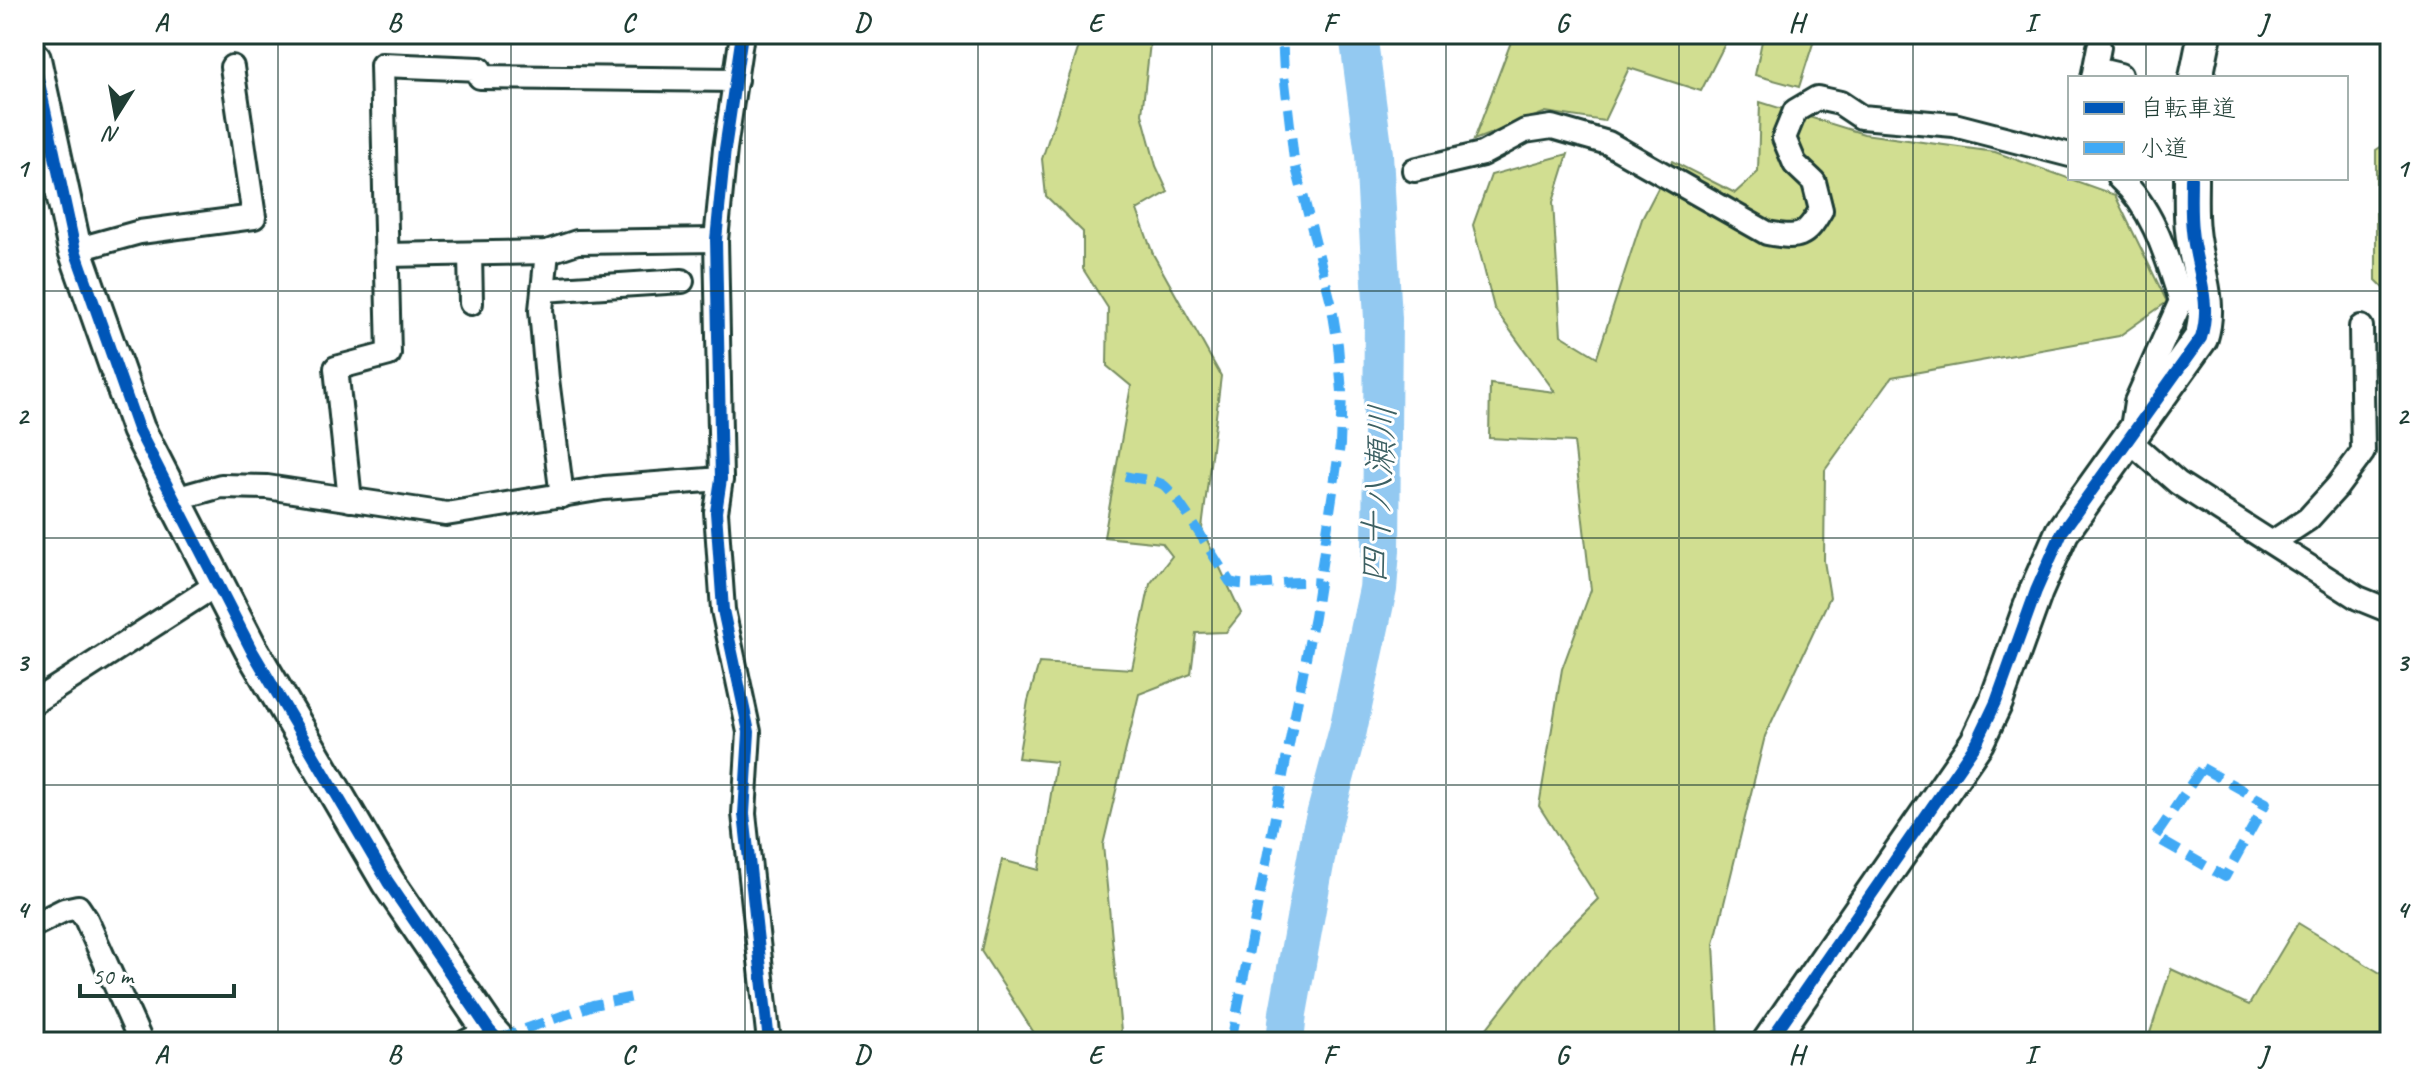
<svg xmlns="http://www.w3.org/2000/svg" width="2424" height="1076" font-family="Caveat,'Klee One',sans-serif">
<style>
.green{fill:#d1de91;stroke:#788e62;stroke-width:2}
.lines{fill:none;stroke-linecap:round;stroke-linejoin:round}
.river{stroke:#93c9f1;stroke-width:38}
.street-casing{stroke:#1f3d34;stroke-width:28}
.secondary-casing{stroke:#1f3d34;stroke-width:38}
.street{stroke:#fff;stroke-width:22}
.secondary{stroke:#fff;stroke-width:32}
.quiet{stroke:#3fa9f5;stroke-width:10;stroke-dasharray:20 10;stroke-linecap:butt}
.cycleway-casing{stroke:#fff;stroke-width:17}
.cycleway{stroke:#0057b8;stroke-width:12}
.grid{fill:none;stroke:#1f3d34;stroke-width:2;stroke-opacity:0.55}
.labels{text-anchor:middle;stroke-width:6;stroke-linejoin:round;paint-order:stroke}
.water-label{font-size:36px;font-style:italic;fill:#3c6063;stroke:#fff}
.neatline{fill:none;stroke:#1f3d34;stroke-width:3}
.grid-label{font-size:26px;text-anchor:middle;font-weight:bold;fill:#1f3d34}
</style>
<rect width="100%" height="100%" fill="#fff"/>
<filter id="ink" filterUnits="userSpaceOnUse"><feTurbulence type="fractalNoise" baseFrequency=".0125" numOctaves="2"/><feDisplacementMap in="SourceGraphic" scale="16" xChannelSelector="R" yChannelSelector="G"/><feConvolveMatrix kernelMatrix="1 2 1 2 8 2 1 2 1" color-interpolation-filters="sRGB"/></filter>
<g filter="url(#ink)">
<g class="green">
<path d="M1083,34H1151L1142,114L1156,166L1168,192L1137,210L1153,254L1221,376L1202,529L1241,613L1226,632L1196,633L1191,674L1139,694L1103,845L1122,1042H1040L981,951L1002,860L1039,870L1056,762L1018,758L1028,701L1039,663L1132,669L1150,584L1172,556L1162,543L1104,537L1131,386L1107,366L1108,308L1083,269V232L1046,196L1042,159Z"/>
<path d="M1514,34H1730L1701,91L1629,68L1604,121L1546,112L1474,140Z"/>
<path d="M1731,34H1816L1799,87L1755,75L1762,41Z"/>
<path d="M1760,102L1864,134L1995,152L2115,195L2167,302L2119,336L1892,377L1825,470L1824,561L1830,597L1765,736L1714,944L1719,1039L1642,1038L1640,1042H1476L1551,946L1598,899L1539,806L1562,669L1591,590L1574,442L1489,438L1490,384L1555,392L1494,308L1473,225L1491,175L1568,154L1553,202L1561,335L1597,357L1642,219L1672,161L1735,193L1758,172Z"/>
<path d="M2390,141V294L2376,280V150Z"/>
<path d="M2298,923L2390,979V1042H2147L2171,969L2249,1005Z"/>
</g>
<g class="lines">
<path class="river" d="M1285,1042L1288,1013L1321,831L1348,730L1378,589L1381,550L1383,319L1374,154L1358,34"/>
<g class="street-casing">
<g id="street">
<path d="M742,34L725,149L716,240L721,479L716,512L723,610L749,732L744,814L769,1042"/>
<path d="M2095,69L2120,75"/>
<path d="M2093,78L2099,47"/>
<path d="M1414,170L1482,154L1525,131L1552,127L1608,143L1767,233C1799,239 1805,238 1821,210L1814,182L1795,164L1784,138L1795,111L1817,98L1840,103L1861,117L1954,125L2070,155"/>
<path d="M2119,178C2154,209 2167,258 2181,301L2136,402L2130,441L2178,483L2358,598L2390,611"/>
<path d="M75,250L140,232L254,217L232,67"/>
<path d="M547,252L541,310L547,379L562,496"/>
<path d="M470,254L471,303"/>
<path d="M387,255L547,252L577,242L716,240"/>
<path d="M543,290L682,281"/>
<path d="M175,499L221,486L267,487L446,514L604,488L721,479"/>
<path d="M350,500L336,368L389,354L382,65L480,69V77L736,80"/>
<path d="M2273,542L2308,519L2337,487L2363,452L2361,327"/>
<path d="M34,702L216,585"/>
<path d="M34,925L64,910L78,907L86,919L141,1042"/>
<path d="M466,1042L489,1030"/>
</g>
</g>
<g class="secondary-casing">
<g id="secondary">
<path d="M34,59L75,250L138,429L251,649L388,882L489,1030L500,1042"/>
<path d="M2196,78L2205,34"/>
<path d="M1769,1042L1977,742L1996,702L2036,591L2062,532L2201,338C2213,300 2195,267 2192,230C2190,213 2191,195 2191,178"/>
</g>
</g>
<use href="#street" class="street"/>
<use href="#secondary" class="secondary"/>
<g class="quiet">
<path d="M1125,476C1137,479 1152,479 1162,484C1175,490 1218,564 1230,582C1251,589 1292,579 1319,583"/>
<path d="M2202,768L2266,803L2225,877L2155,837Z"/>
<path d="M497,1039L593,1005L633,997"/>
<path d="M1231,1042L1314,617L1340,445L1342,392L1338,345L1331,302L1294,160L1284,73L1282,34"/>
</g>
<g class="cycleway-casing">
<g id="cycleway">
<path d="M742,34L725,149L716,240L721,479L716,512L723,610L749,732L744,814L769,1042"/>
<path d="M34,59L75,250L138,429L251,649L388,882L489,1030L500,1042"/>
<path d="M1769,1042L1977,742L1996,702L2036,591L2062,532L2201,338C2213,300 2195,267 2192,230C2190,213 2191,195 2191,178"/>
</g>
</g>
<use href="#cycleway" class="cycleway"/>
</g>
</g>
<path class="grid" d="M278,34V1042M511,34V1042M745,34V1042M978,34V1042M1212,34V1042M1446,34V1042M1679,34V1042M1913,34V1042M2146,34V78M2146,178V1042M34,291H2390M34,538H2390M34,785H2390"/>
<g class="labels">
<g class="water-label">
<text transform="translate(1377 494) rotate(-87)" y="13">四十八瀬川</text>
</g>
</g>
<rect width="2424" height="1076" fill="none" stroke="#fff" stroke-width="88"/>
<rect x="2068" y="76" width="280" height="104" fill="#ffffff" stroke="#a5b1ae" stroke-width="2"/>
<rect x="2084" y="102" width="40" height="12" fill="#0057b8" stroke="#a5b1ae" stroke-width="2"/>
<text x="2140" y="116" font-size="24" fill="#1f3d34">自転車道</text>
<rect x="2084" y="142" width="40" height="12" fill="#3fa9f5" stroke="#a5b1ae" stroke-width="2"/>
<text x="2140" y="156" font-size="24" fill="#1f3d34">小道</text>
<g transform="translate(116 116) rotate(191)" stroke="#ffffff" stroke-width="6" paint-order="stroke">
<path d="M0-6L14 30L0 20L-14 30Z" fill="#1f3d34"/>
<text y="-12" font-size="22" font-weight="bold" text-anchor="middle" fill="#1f3d34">N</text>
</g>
<path d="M80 984v12h154v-12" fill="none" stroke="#1f3d34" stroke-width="4"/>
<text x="92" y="984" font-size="24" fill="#1f3d34" stroke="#ffffff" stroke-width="6" paint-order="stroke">50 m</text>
<rect x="44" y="44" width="2336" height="988" class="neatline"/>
<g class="grid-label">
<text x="161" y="31">A</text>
<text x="394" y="31">B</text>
<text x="628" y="31">C</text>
<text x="862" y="31">D</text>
<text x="1095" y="31">E</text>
<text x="1329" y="31">F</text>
<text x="1562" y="31">G</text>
<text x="1796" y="31">H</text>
<text x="2030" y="31">I</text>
<text x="2263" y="31">J</text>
<text x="22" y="177">1</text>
<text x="2402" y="177">1</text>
<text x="22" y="424">2</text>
<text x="2402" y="424">2</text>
<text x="22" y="671">3</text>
<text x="2402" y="671">3</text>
<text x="22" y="918">4</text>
<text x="2402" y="918">4</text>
<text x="161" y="1063">A</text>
<text x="394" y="1063">B</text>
<text x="628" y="1063">C</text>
<text x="862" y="1063">D</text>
<text x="1095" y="1063">E</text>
<text x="1329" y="1063">F</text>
<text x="1562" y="1063">G</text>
<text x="1796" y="1063">H</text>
<text x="2030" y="1063">I</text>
<text x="2263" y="1063">J</text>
</g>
</svg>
